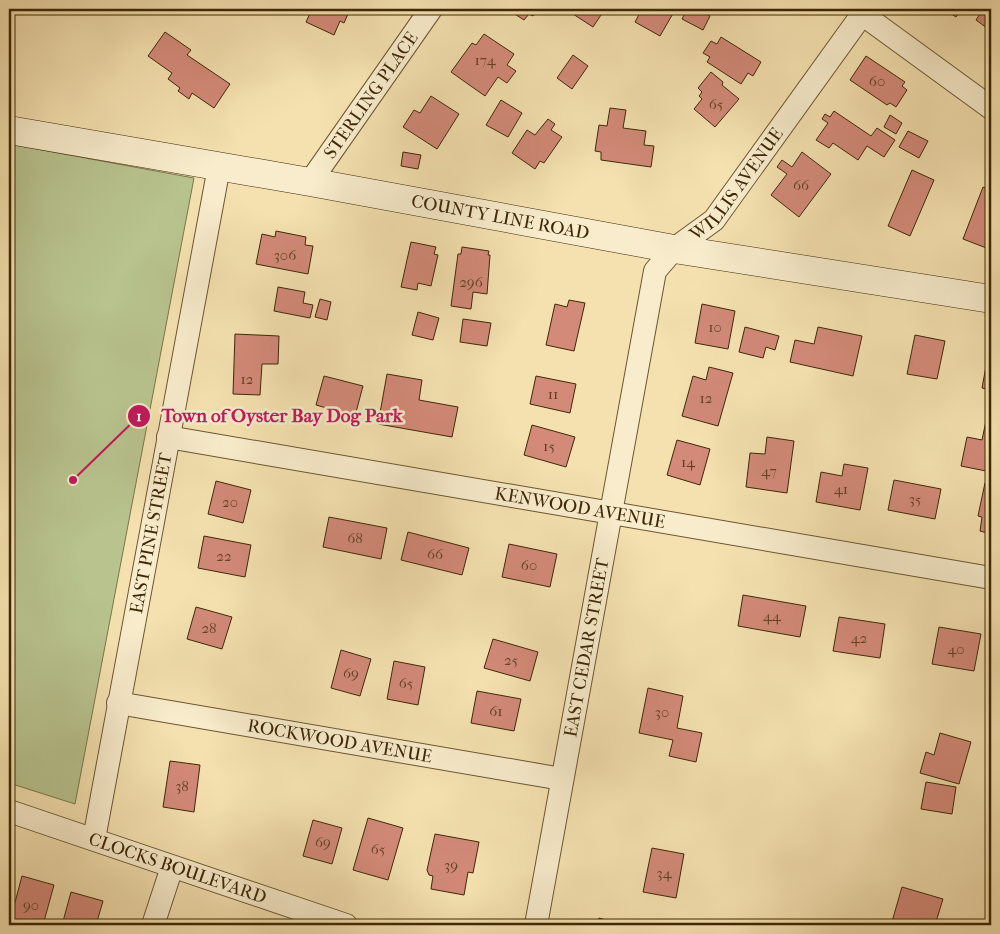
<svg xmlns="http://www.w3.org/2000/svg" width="1000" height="934" font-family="'IM FELL French Canon',serif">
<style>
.green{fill:#b8c38e;stroke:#7b764a}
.building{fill:#d38a79;stroke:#3e2807}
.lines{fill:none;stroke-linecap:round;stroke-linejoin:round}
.minor-casing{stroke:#6c5631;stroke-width:24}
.secondary-casing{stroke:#3e2807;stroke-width:29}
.minor{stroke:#f8eccc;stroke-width:22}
.secondary{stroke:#f8eccc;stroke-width:28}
.labels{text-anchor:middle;stroke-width:5;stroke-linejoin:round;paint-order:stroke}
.number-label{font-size:15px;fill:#634024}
.street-label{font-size:18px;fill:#3e2807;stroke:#f8eccc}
.leader{fill:none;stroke:#c2185b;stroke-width:2}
.callout-dot{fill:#c2185b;stroke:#f8eccc;stroke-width:2}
.mark-label{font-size:15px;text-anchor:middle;font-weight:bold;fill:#fff}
.callout-label{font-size:19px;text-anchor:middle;font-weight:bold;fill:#c2185b;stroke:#f8eccc;stroke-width:5;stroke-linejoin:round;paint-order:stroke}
</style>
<rect width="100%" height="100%" fill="#f5e1b0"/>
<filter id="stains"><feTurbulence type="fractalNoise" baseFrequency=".004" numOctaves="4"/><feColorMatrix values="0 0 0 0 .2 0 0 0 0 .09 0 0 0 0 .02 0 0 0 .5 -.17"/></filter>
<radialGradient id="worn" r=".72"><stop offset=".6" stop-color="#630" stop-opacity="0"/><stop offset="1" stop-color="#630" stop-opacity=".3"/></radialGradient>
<path class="green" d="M9,144L194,178L75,804L9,783Z"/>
<g class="building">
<path d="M312,9H346L345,12L348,14L344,23L340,21L334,35L306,22Z"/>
<path d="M507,9H538L533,16L529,14L524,20Z"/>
<path d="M577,9H605L593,27L573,14Z"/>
<path d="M642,9H673L675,10L660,36L635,22Z"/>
<path d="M687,9H698L710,16L703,30L682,19Z"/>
<path d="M944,9H962L956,17Z"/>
<path d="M983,9H991V21L987,28L976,20Z"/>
<path d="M165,32L191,50L187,55L230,84L214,108L192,93L189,99L178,91L180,88L168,79L172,73L148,56Z"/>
<path d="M484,34L514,54L507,65L516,71L507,83L498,77L485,96L451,72L472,43L476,45Z"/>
<path d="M721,37L761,62L753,76L748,73L741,84L707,62L710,57L703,53L711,41L717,44Z"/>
<path d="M573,55L588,66L572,89L557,78Z"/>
<path d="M866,56L905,82L902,86L907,90L896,107L890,103L887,105L850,80Z"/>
<path d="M711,72L723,82L722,85L739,99L715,127L694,109L702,99L699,96L702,92L698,88Z"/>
<path d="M431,96L459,114L437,149L403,127L414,110L420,113Z"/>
<path d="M501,100L522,113L508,137L486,125Z"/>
<path d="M610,108L626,110L623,128L646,131L644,145L654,146L651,167L601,160V152L595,151L599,125L607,126Z"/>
<path d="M834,111L871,136L877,128L895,140L884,157L867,146L858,160L833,143L829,148L816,140L828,123L822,119L825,114L830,117Z"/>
<path d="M890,115L902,123L896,134L884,127Z"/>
<path d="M548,119L555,124L551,130L562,137L544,163L540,161L535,169L512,153L527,130L535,135Z"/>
<path d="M908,131L928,141L919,158L899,147Z"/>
<path d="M403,152L421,155L418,169L401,166Z"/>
<path d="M802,152L831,174L799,217L771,195L787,174L777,167L782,160L792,167Z"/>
<path d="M912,170L934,180L910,236L888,226Z"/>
<path d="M983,187L991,190V243L989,249L963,239Z"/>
<path d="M276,231L306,237L305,245L313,246L308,274L256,264L262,234L275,237Z"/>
<path d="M411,242L436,247L434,254L438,255L431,286L418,283L417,290L401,287Z"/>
<path d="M462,247L489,251L488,255H490L487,294L473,292L471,309L451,306L458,254H461Z"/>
<path d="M278,287L305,292L303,303L313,305L310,318L274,311Z"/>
<path d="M320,299L331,302L327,320L315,317Z"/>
<path d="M569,300L585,303L574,351L546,345L555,304L567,307Z"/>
<path d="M702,304L735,311L728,349L695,343Z"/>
<path d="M418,312L439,318L433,340L412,335Z"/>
<path d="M463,319L491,323L487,346L460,342Z"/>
<path d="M745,327L779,336L775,350L766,347L763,358L739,352Z"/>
<path d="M818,327L862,336L853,376L790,362L795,340L814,344Z"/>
<path d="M235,334L279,336L278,364H262L260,395L233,394Z"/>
<path d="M915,335L945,341L937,379L907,374Z"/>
<path d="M987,361L991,362V396L986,395L987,389L982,388Z"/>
<path d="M709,367L733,373L718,426L682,416L693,376L706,380Z"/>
<path d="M387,374L422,380L419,400L458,407L452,437L378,424Z"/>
<path d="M324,376L363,386L355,416L316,405Z"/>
<path d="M536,376L576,384L570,413L530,404Z"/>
<path d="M987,416H991V472L961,466L967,437L982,440Z"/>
<path d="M532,425L575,437L566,467L524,455Z"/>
<path d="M767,437L794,441L787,493L746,487L750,453L765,454Z"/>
<path d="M677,440L710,449L700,485L667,475Z"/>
<path d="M844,464L868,468L860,510L816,502L821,472L842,476Z"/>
<path d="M894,480L941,489L935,519L888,510Z"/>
<path d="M216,481L251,490L243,523L208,514Z"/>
<path d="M985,483L991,484V534L980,531L982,517L978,516Z"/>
<path d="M329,517L387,528L381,559L323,547Z"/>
<path d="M408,532L469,548L462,575L401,560Z"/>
<path d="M204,536L251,545L245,577L198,568Z"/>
<path d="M509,544L557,554L550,587L502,577Z"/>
<path d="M743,595L806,606L800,637L738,626Z"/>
<path d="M196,607L232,617L222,649L187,639Z"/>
<path d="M839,617L885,624L880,658L833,651Z"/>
<path d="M939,627L981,634L974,671L932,664Z"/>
<path d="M493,639L538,652L530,681L484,668Z"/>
<path d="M341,650L371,659L360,696L331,688Z"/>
<path d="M394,661L425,667L418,705L387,699Z"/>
<path d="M648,688L683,696L677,728L702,733L696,762L669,756L673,740L639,733Z"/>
<path d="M477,691L521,699L514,731L471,723Z"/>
<path d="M940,733L971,742L959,784L920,773L926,752L934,755Z"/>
<path d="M170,761L200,765L194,812L163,807Z"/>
<path d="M926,782L956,787L952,814L921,809Z"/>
<path d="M368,818L403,828L388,880L353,870Z"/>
<path d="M313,820L342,828L332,864L303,856Z"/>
<path d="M435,834L479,842L473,873L468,872L464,895L431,889L433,876L429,875L427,870Z"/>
<path d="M652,848L684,854L676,898L643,892Z"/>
<path d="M22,876L54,885L43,925H9Z"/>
<path d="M902,887L943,899L935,925H891Z"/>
<path d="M71,892L103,901L96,925H62Z"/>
<path d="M599,918L624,925H597Z"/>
</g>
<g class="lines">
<g class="minor-casing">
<g id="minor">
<path d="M862,14L991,108"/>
<path id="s1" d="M310,182L431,9"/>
<path id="s2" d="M168,437L991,578"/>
<path id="s3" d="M118,703L562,779"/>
<path id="s4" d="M9,811L346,925"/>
<path id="s5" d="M94,839L219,167"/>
<path d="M153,925L172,867"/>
<path id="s6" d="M536,925L655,271L674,249L714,220L866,9"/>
</g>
</g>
<g class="secondary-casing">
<g id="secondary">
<path id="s7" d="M9,130L310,182L674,249L991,299"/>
</g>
</g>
<use href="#minor" class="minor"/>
<use href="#secondary" class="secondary"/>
</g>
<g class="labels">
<g class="number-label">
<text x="485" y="65">174</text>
<text x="877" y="86">60</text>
<text x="716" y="109">65</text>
<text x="801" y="190">66</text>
<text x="285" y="260">306</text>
<text x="471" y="287">296</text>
<text x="715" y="332">10</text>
<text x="247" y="384">12</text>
<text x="553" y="399">11</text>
<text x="706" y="403">12</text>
<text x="549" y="451">15</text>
<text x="688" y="467">14</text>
<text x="769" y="476">47</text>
<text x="841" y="494">41</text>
<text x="915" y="504">35</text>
<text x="230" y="507">20</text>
<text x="355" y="543">68</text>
<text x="435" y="559">66</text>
<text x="224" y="561">22</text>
<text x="529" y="570">60</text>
<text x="772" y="621">44</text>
<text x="209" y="633">28</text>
<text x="859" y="643">42</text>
<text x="956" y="654">40</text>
<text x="511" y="665">25</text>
<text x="351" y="678">69</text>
<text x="406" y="688">65</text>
<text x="496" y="716">61</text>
<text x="662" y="717">30</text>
<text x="182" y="791">38</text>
<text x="323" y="847">69</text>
<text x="378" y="854">65</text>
<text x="451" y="870">39</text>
<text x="664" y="878">34</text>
<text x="31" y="910">90</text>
</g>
<g class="street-label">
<text dy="6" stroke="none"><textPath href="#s1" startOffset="106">STERLING PLACE</textPath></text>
<text dy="6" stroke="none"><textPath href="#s6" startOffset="785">WILLIS AVENUE</textPath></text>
<text dy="6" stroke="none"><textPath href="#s7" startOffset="499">COUNTY LINE ROAD</textPath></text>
<text dy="6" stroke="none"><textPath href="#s2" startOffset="418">KENWOOD AVENUE</textPath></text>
<text dy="6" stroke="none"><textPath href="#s5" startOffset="311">EAST PINE STREET</textPath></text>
<text dy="6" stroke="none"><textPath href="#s6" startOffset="282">EAST CEDAR STREET</textPath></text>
<text dy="6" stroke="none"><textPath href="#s3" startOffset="225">ROCKWOOD AVENUE</textPath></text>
<text dy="6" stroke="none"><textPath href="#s4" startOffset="178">CLOCKS BOULEVARD</textPath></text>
</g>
</g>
<path class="leader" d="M73 480L139 416"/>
<g class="callout-dot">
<circle cx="73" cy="480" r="5"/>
<circle cx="139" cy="416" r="12"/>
</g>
<g class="mark-label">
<text x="139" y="421">1</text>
</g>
<g class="callout-label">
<text x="282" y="422">Town of Oyster Bay Dog Park</text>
</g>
<rect width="1000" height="934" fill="none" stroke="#f5e1b0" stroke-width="30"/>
<rect x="10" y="10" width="980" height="914" fill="none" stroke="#3e2807" stroke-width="2.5"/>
<rect x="15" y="15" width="970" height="904" fill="none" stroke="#3e2807"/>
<rect width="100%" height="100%" filter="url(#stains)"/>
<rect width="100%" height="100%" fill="url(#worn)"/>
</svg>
